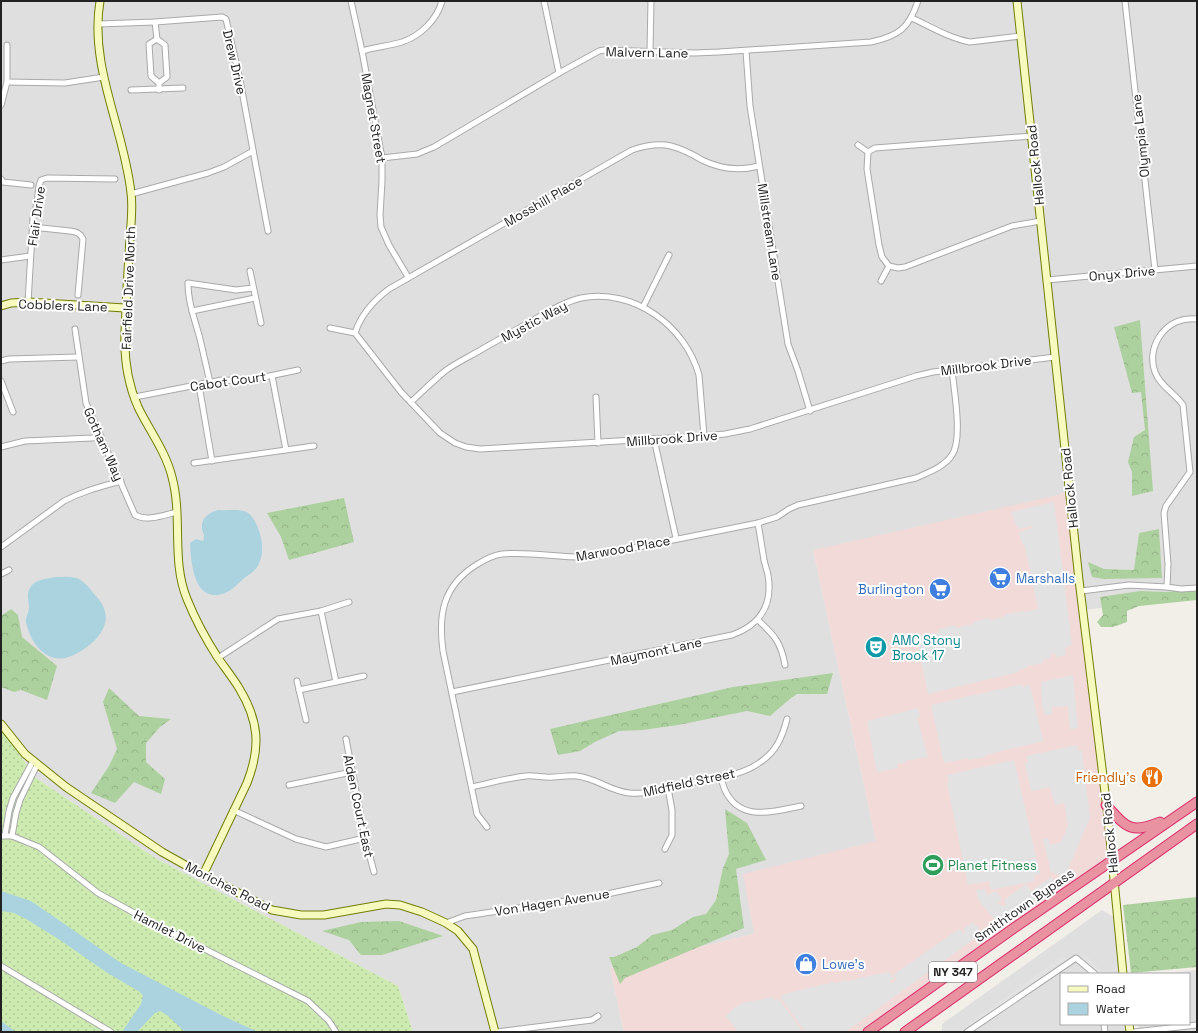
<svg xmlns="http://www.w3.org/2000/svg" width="1198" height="1033" font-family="'Space Grotesk',sans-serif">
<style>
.residential{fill:#e0dfdf}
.commercial{fill:#f2dad9}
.grass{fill:url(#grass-dots)}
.forest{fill:url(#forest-crowns)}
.parking{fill:#e2e2e2}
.water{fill:#aad3df}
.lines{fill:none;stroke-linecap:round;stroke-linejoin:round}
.street-casing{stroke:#a9a9a9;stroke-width:7}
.secondary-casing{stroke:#707d05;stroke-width:9}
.highway-casing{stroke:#dc2a67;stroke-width:11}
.street{stroke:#fff;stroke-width:5}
.secondary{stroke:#f7fabf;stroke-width:7}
.highway{stroke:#e892a2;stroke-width:9}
.labels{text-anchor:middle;stroke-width:4;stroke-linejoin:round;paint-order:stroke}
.shield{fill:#fff;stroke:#646464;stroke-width:1}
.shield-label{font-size:12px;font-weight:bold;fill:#222}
.street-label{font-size:13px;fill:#222;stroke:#fff}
.shop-label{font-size:13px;fill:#366cbe;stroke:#fff;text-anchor:start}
.culture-label{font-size:13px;fill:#0d838f;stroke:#fff;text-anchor:start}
.food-label{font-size:13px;fill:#c56008;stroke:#fff;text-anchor:end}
.leisure-label{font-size:13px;fill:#27864d;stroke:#fff;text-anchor:start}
</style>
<defs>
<pattern id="grass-dots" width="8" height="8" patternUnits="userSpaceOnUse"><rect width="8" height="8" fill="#cdebb0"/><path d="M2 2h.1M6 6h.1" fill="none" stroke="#b0c997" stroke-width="1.8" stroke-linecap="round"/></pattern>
<pattern id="forest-crowns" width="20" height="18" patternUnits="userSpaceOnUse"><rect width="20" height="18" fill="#add19e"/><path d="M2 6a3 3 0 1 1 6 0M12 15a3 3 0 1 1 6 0" fill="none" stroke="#95b388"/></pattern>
</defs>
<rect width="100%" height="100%" fill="#f2efe9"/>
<g class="residential">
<path d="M1,1H1197V597L1083,610L813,550L876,841L754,934L610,968L624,1032H413L398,986L157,859L36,778L1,728Z"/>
<path d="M1102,910L1117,919L1123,974H1061V1024H1129L1130,1032H942V1024Z"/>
<path d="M1197,970V1032H1139L1138,1024H1189V974H1160Z"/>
</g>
<path class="commercial" d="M1070,490L1112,860L868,1032H624L610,968L754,934L743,874L876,841L813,550L1054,496Z"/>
<path class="grass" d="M1,728L36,778L157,859L398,986L413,1032H1Z"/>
<g class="forest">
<path d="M1140,320L1153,491L1132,496V472L1128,462L1134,437L1145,430L1141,392L1132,393L1114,327Z"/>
<path d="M344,498L354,542L289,560L281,537L267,513Z"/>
<path d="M1159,529L1162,578L1104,579L1092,577L1088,562L1104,569L1134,570L1139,533Z"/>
<path d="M1197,589V600L1139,606L1127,611V622L1113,627H1101L1097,622L1103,615L1100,597L1140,591L1167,592Z"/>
<path d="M11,609L18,615L22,637L57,666L47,700L21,690L14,692L1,687V616Z"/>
<path d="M833,673L827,694H797L791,698L770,716L747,711L678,725L643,730L619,731L595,742L580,751L558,755L550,729L733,687Z"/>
<path d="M109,688L139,716L171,719L160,727L146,743V762L165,779L161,794L134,782L115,803L91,793L109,766L117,749L103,702Z"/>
<path d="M725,809L747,823L766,860L736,869L744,928L625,978L620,984L609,957H614L637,947L652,935L672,930L693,917L706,914L716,900L723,868L729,854Z"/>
<path d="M1197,897V967L1131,973L1123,905Z"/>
<path d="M399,921L443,936L382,955H361L349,940L322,931L361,922Z"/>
</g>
<g class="parking">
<path d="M1054,502L1072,645L1065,648L1066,655L1057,657L1055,653L1050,655L1051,658L1043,660V663L1027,666L1026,668L1019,670V672L928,694L916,636L939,632V629L955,625L956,628L973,624V622L989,618L990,620L1003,617L1006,614L1023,611L1027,612L1038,609L1025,547L1021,541L1019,532L1032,528V526L1019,529L1017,527L1011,512Z"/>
<path d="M1073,675L1078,728L1070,729L1068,706L1052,707V714L1045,715L1042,704L1041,686L1042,682Z"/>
<path d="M1022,684L1023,687L1030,685L1043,741L985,755V757L968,760V758L944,763L931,705Z"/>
<path d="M918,708L920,717L917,718L928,757L905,761V763L897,764L898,768L877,772L867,721Z"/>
<path d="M1077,745V750L1082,751L1090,818L1064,878L1051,872L1043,839L1048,838L1050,845L1061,842L1068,826L1064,803L1055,805L1050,787L1031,791L1025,763L1028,762L1027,756Z"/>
<path d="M1014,760L1040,874L1034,875L1035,881L991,890L989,881L968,885L947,783L949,782L947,775Z"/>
<path d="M1051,877L1057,884L1004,921L1001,920L997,923L978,899L976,890L985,889L987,895L996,891L1002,899L997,903L1004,906L1006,905L1004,900L1026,884L1031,891Z"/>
<path d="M973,922L979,929L974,933L977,937L845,1032H805L780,997L784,994L810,988L813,986L815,988L819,985L828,984L832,982L836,983L846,980L848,982L852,979L854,981L858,978L889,972L894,979L890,981L891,984L897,979L893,975L959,929L963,933L965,932L964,928Z"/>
<path d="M1085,954L1100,969L1099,974H1095L1081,961Z"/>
<path d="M1063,956L1068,957L1071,960L967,1032H957Z"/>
<path d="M772,997L775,1001L778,998L803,1032H738L726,1016L734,1008L743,1003Z"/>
</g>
<g class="water">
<path d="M218,510C226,511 235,509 243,511C251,512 255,521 258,528C262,539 264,550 260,561C257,571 249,574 242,580C237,585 231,591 225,593C194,605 191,563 190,543L196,539L203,541C206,535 201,531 202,525C202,517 211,512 218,510Z"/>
<path d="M55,577C62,577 69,576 76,578C82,579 90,588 94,594C99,599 104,605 105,612C111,632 83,654 65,658C45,662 31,642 27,626C27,624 25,622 26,620C26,616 29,612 29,608C29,598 25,594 32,585C38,579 47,579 55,577Z"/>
<path d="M1,891L31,901L121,963L223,1016L258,1032H185L167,1015L160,1011L155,1013L137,1032H122L141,1004L143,996L140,992L106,972L60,940L26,919L14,913L1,911Z"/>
<path d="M1,1021L16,1032H1Z"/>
</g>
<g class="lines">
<g class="street-casing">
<g id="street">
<path d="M351,1L362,51L382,158V181L380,215L381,227L389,245L408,277"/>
<path d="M544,1L559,73"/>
<path d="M1125,1L1155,270"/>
<path d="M912,18C931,27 949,38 970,42L1021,36"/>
<path d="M155,22L157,39L165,45L167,77L159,83"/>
<path d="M98,24L155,22L222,17L226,19L240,80L268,231"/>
<path d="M157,39L149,44L151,76L159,83V90"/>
<path d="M362,51C375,47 389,46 402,42C420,36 437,20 442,1"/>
<path d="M650,51L651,1"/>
<path d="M746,51L750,106L788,344L798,371L810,411"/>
<path d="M7,82L65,83L104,77"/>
<path d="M131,90L183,88"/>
<path d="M1,105L7,82V45"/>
<path d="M858,145L868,152"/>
<path d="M868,152L875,148L888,147L1032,136"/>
<path d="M868,152L867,169L879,245L882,257L889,266"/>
<path d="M382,158L417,154L434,147L559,73L599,51L604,50L694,53L719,52L871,42C899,36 909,28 918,1"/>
<path d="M1,179L3,182L31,185"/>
<path d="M131,194L208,173L224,167L253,151"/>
<path d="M32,227L70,231C77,232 80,233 83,239L78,295"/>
<path d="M1,260L30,256"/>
<path d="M889,266L898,268L905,267L1012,226L1041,221"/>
<path d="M250,271L261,323"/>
<path d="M1047,280L1197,266"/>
<path d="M881,281L889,266"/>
<path d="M28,302L33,218L37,204L39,186L41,180L47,178L115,179"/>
<path d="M643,307L669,255"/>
<path d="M192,311L255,298"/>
<path d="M1197,319C1168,315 1145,345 1155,372C1160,386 1175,393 1183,405L1190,472L1166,506L1164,513L1168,564L1167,587L1181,589L1197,588"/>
<path d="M330,328L355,333L401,392L440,433L455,443L466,447L480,449L704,436L725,434L750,429L916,376L933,372L1055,357"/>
<path d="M75,329L86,403L135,515C147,522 164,515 177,512"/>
<path d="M355,333C361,314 373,301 389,289L632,150C644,146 658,143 671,146C682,149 692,154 702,160C720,169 739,171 759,166"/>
<path d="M1,361L9,359L78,357"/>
<path d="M272,376L286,450"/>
<path d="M1,381L13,412"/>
<path d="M210,382C206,366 203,351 199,335C194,318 188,301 188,283L236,290L253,288"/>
<path d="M199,385L212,461"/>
<path d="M135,397L222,380L246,381L298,370"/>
<path d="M596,397L598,443"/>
<path d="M411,402C422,392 433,381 445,371C457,362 471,356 484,348C502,338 519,328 537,318C551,310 565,302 581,298C633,288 685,325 699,375L704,436"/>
<path d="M654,439L676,538"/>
<path d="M1,447L25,441L92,438L101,437"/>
<path d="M194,463L314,446"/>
<path d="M1,547L64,501C83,491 100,487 121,481"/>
<path d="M1,574L9,570"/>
<path d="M1081,591L1129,585L1167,587"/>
<path d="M321,611L336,682"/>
<path d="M758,620C774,635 781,642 785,665"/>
<path d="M218,658L278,619L321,611L349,602"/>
<path d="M297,681L306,720"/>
<path d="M299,690L364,676"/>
<path d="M452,692L732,635C760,625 773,605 768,575C767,570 765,565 764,560C762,548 760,535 758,523"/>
<path d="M346,739L365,838L374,872"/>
<path d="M721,776C722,782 724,789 727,794C743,822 776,811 801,806"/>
<path d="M289,785L352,772"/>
<path d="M472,787C490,783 508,778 526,776C535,775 544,778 553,777C561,777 569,775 577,776C596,778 610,791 629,793C649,795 675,787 695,782C715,778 741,776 759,763C776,752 782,738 787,719"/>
<path d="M233,810L296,839L326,847L365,838"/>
<path d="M487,827L477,814L443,651C438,614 443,586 476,565C484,560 493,555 502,554C529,551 560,558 588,557L758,523L777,517L789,509L798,505L916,478C929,472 944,467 952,455C963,439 954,390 952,370"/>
<path d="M5,835L9,811L13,798L33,761"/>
<path d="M1,836H12L39,847L98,893L147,920L308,1001L329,1021L336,1032"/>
<path d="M12,836L16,813L20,800L37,765"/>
<path d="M665,849L672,835V810L668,788"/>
<path d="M446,923L465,916L593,897L659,883"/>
<path d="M1,966L111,1032"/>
<path d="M1104,1024L1105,1032"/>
<path d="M497,1032L592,1020L598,1016"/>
<path d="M967,1032L1076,958L1095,974"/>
<path d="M1134,1032L1197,1025"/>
</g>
</g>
<g class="secondary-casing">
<g id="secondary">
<path d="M100,1C89,67 124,128 131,193C133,207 131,223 130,238C128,270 126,301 125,333C124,357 128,384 138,407C149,430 166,452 172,477C183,518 171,560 187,599C195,619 207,641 218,658C225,668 233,678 239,688C259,721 261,747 247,783L203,875"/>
<path d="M1017,1L1079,580L1108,817L1123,974"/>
<path d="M1,306L11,303L28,302L125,308"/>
<path d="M1,724L25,754L66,787L162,852L203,875L272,910L301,915H324L386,904L400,905L422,912L446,923L458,931L473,949L495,1032"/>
<path d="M1129,1024L1130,1032"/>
</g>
</g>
<g class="highway-casing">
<g id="highway">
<path d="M1106,805C1127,828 1130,834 1160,822"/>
<path d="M868,1032L1014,928L1197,802"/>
<path d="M905,1032L1197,824"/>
</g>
</g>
<use href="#street" class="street"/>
<use href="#secondary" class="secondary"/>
<use href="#highway" class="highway"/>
</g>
<defs>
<g id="supermarket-disc" transform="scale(1.15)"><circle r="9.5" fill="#3f7fe0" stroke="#fff"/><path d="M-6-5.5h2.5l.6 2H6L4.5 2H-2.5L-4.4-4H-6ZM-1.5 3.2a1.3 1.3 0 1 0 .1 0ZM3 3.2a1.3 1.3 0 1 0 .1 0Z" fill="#fff"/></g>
<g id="theatre-disc" transform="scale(1.15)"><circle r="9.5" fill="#0f9aa8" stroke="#fff"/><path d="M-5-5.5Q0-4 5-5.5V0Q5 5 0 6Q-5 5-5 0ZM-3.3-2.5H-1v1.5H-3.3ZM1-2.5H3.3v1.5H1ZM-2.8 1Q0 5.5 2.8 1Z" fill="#fff"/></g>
<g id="restaurant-disc" transform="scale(1.15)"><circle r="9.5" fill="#e8710a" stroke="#fff"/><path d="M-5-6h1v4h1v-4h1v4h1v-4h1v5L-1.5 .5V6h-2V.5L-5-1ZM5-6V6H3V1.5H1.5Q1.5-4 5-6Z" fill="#fff"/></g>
<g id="stadium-disc" transform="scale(1.15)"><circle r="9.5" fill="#2e9e5b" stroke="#fff"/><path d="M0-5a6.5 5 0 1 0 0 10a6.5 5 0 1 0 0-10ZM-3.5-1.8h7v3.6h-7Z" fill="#fff"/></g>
<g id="shop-disc" transform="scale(1.15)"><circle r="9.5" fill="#3f7fe0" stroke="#fff"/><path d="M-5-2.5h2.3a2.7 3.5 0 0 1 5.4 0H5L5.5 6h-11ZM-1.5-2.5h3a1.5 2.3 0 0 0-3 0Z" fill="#fff"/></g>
</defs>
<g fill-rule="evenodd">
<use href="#supermarket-disc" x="1000" y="578"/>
<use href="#supermarket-disc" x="940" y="589"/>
<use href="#theatre-disc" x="876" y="647"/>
<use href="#restaurant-disc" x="1152" y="777"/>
<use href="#stadium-disc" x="933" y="865"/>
<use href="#shop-disc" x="806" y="964"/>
</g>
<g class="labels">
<rect class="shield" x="929" y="962" width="48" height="20" rx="3"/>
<g class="shield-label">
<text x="953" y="976">NY 347</text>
</g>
<g class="street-label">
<text transform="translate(647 52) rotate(1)" y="5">Malvern Lane</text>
<text transform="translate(235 62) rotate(77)" y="5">Drew Drive</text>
<text transform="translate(374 118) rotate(80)" y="5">Magnet Street</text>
<text transform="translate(1140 136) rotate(-96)" y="5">Olympia Lane</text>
<text transform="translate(1035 165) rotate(-96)" y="5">Hallock Road</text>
<text transform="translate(543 201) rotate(-30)" y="5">Mosshill Place</text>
<text transform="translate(36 216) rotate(-82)" y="5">Flair Drive</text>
<text transform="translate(770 232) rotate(81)" y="5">Millstream Lane</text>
<text transform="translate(1122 273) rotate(-5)" y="5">Onyx Drive</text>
<text transform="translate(128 288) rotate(-88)" y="5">Fairfield Drive North</text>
<text transform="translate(63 305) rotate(2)" y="5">Cobblers Lane</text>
<text transform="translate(534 321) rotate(-28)" y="5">Mystic Way</text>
<text transform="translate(986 365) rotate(-7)" y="5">Millbrook Drive</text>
<text transform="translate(228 381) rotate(-8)" y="5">Cabot Court</text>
<text transform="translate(672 438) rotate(-4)" y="5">Millbrook Drive</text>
<text transform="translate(104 444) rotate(66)" y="5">Gotham Way</text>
<text transform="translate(1069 488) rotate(-96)" y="5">Hallock Road</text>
<text transform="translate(623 548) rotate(-10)" y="5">Marwood Place</text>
<text transform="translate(656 651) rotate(-12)" y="5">Maymont Lane</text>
<text transform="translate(689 782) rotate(-12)" y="5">Midfield Street</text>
<text transform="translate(359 806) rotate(78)" y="5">Alden Court East</text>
<text transform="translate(1109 833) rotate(-96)" y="5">Hallock Road</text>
<text transform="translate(228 886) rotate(27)" y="5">Moriches Road</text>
<text transform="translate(552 902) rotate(-9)" y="5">Von Hagen Avenue</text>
<text transform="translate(1024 905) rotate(-35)" y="5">Smithtown Bypass</text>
<text transform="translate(170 931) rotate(27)" y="5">Hamlet Drive</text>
</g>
<g class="shop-label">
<text x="1016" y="583">Marshalls</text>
<text x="924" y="594" text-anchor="end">Burlington</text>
<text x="822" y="969">Lowe's</text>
</g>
<g class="culture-label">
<text x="892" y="645">AMC Stony<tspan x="892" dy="15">Brook 17</tspan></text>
</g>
<g class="food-label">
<text x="1136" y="782">Friendly's</text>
</g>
<g class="leisure-label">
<text x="948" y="870">Planet Fitness</text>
</g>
</g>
<rect width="1198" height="1033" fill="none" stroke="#222222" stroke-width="4"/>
<rect x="1060" y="973" width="130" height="52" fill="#ffffff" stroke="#a7a7a7"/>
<rect x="1068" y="986" width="20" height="6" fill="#f7fabf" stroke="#a7a7a7"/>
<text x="1096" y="993" font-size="12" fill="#222222">Road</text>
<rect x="1068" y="1003" width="20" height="12" fill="#aad3df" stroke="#a7a7a7"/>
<text x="1096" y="1013" font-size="12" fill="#222222">Water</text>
</svg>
